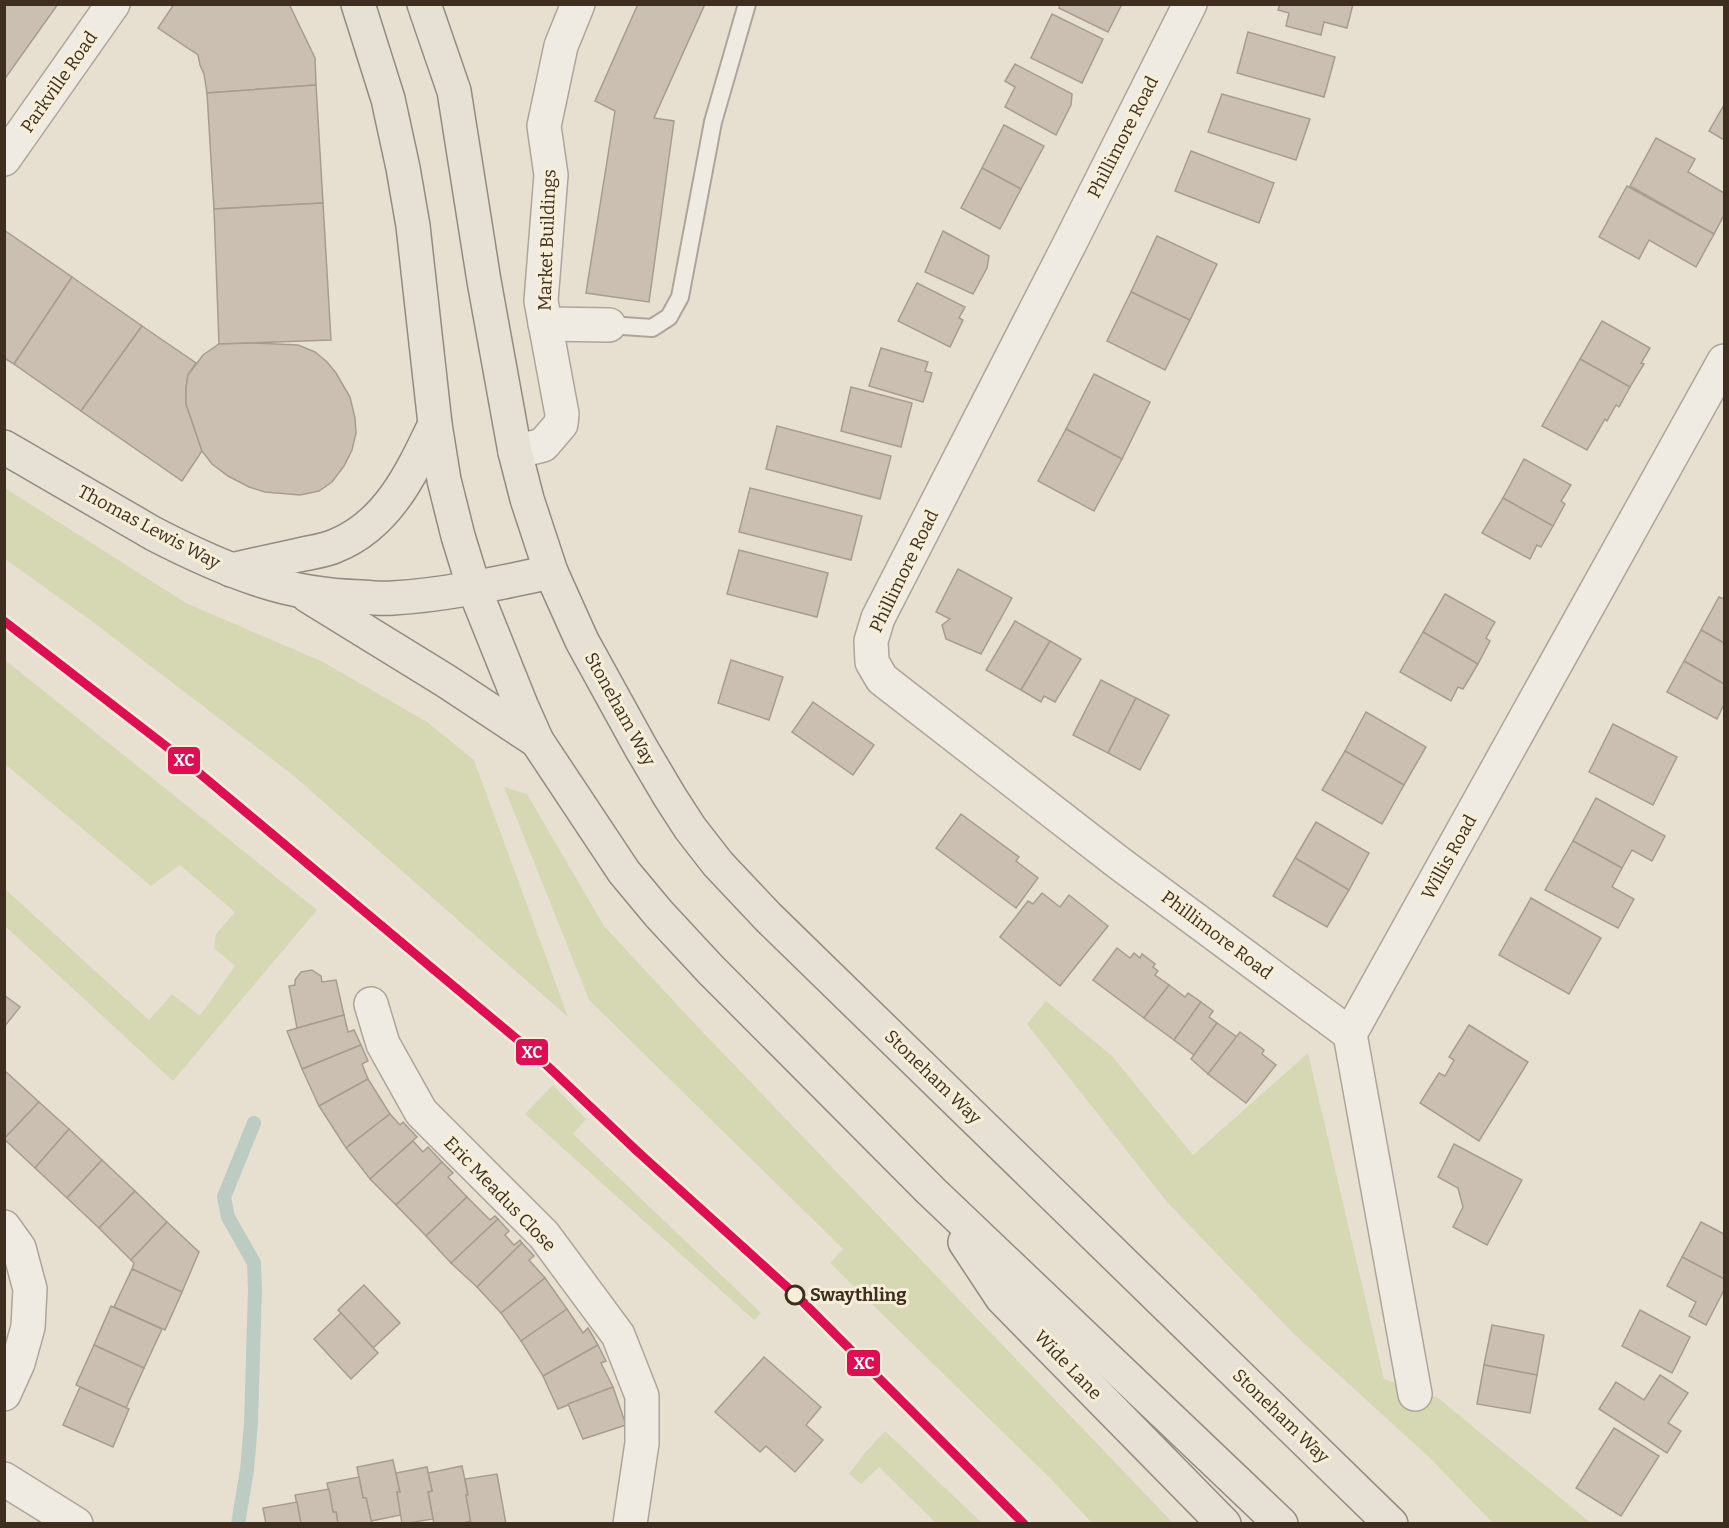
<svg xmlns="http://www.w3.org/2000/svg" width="1729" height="1528" font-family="Bitter,serif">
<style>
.green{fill:#d6d7b3}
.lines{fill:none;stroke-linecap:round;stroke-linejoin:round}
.stream{stroke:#bcccc2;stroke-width:14}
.building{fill:#cbbfb2;stroke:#a89c90;stroke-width:1.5}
.service-casing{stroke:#ada599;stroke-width:20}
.minor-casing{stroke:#ada599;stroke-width:36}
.tertiary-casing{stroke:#ada599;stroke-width:36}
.primary-casing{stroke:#928b80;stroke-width:36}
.service{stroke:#efebe3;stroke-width:16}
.minor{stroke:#efebe3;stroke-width:33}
.tertiary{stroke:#efebe3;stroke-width:33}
.primary{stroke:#e6e1d4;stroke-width:33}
.rail-1-casing{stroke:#f7eed8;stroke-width:14}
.rail-1{stroke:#df0d52;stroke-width:9}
.stop-dot{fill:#f7eed8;stroke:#3d2e20;stroke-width:3}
.labels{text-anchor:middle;stroke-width:6;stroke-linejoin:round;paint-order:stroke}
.street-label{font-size:18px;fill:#3d2e20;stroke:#f7eed8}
.stop-label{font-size:18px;font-weight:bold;fill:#3d2e20;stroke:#f7eed8;text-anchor:start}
.line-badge{stroke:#f7eed8;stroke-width:2}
.badge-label{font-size:16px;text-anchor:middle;font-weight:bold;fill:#fff}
</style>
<rect width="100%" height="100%" fill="#e7e0d1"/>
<g class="green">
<path d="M5,488L186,603L323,662L427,722L474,760L568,1017L293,775L93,622L5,559Z"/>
<path d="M5,660L317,910L173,1081L5,926V889L149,1020L172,994L200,1016L235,966L214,948L216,934L235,912L180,865L151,886L5,764Z"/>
<path d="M504,787L527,794L604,926L694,1023L1173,1523H1092L1052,1480L830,1263L843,1249L589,1000Z"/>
<path d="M1046,1001L1112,1056L1193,1155L1308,1053L1384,1379L1438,1398L1591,1523H1493L1430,1458L1294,1334L1167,1202L1027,1024Z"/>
<path d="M553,1085L586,1119L573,1134L761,1313L754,1320L525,1114Z"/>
<path d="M885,1431L982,1523H936L879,1467L861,1484L849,1474L863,1455Z"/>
</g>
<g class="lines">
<path class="stream" d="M238,1524L247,1470L251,1423L255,1289L254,1263L228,1217L224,1197L254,1123"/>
</g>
<g class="building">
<path d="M4,4H58L4,80Z"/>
<path d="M174,4H289L315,58L316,85L207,93L204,74L200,65L198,55L158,28Z"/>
<path d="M638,4H705L654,118L674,121L649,302L586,293L615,111L595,101Z"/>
<path d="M1060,4H1122L1108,32L1059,8Z"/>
<path d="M1280,4H1353L1347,28L1324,22L1321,35L1286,26L1289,13L1278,10Z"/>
<path d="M1052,14L1103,39L1082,83L1031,58Z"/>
<path d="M1248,32L1335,57L1324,97L1237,73Z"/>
<path d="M1015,64L1072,94L1071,105L1056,135L1005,107L1015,87L1005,81Z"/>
<path d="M316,85L323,203L214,209L207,93Z"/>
<path d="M1222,94L1310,119L1296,160L1208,132Z"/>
<path d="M1724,105V140L1709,131Z"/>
<path d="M1004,125L1044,146L1021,189L982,168Z"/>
<path d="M1656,138L1695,159L1688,172L1724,193V215L1714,234L1630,186Z"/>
<path d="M1191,151L1274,183L1259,223L1175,191Z"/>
<path d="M982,168L1021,189L1000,229L961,208Z"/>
<path d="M1627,186L1714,234L1696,267L1649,240L1639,259L1599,237Z"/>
<path d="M323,203L331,340L219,344L214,209Z"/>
<path d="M4,230L72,277L14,364L4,358Z"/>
<path d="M943,231L989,256L987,268L973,294L925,272Z"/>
<path d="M1157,236L1217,264L1190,320L1131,292Z"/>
<path d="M72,277L142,326L81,411L14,364Z"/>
<path d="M917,283L965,307L959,318L963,320L950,347L898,321Z"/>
<path d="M1131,292L1190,320L1165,370L1107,341Z"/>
<path d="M1602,321L1650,348L1641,363L1644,364L1630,387L1580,359Z"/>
<path d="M142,326L196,363L188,375L186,388V404L202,451L182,481L81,411Z"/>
<path d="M254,343L298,345L315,352L327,362L336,373L350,397L355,418L356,433L352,450L344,466L332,482L319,491L300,495L265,492L249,487L228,476L212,464L202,451L186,404V388L188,375L203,355L219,344Z"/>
<path d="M881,348L928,362L925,371L932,373L923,402L869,386Z"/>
<path d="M1580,359L1630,387L1619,407L1616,405L1607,421L1605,419L1587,450L1542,426Z"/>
<path d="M1094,374L1150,402L1122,459L1066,429Z"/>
<path d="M851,387L912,403L901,447L841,431Z"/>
<path d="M777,426L891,456L880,499L766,469Z"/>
<path d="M1066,429L1122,459L1094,511L1038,481Z"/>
<path d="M1524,459L1571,485L1561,501L1565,504L1553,526L1503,498Z"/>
<path d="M750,488L862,516L851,560L739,532Z"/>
<path d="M1503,498L1553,526L1541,547L1537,545L1530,559L1482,533Z"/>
<path d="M739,550L828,573L817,617L727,594Z"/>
<path d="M958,569L1012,598L981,654L946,639L942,625L950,619L936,612Z"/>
<path d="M1445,594L1495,622L1486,638L1490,641L1478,664L1423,632Z"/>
<path d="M1719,597L1724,599V643L1701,630Z"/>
<path d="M1015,621L1050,641L1021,690L986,670Z"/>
<path d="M1701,630L1724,643V684L1684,661Z"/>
<path d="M1423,632L1478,664L1463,689L1458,687L1451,701L1400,672Z"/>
<path d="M1050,641L1081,659L1055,702L1044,696L1041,702L1021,690Z"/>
<path d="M731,660L783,677L769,720L718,703Z"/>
<path d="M1684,661L1724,684V704L1717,719L1667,692Z"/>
<path d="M1101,680L1136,698L1108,753L1073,735Z"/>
<path d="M1136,698L1169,715L1140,770L1108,753Z"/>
<path d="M813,702L874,745L853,775L792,732Z"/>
<path d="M1366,712L1426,747L1404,785L1345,751Z"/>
<path d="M1613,724L1677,757L1653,805L1589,772Z"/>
<path d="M1345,751L1404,785L1382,824L1322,790Z"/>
<path d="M1596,798L1665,836L1652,861L1632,850L1622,868L1573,841Z"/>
<path d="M961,814L1019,857L1016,861L1038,878L1016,908L936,848Z"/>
<path d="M1316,822L1369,853L1349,890L1295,858Z"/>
<path d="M1573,841L1622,868L1612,887L1634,899L1618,928L1545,890Z"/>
<path d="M1295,858L1349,890L1327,927L1273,896Z"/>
<path d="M1042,893L1060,907L1069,895L1108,926L1060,986L1000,937L1028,901L1033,904Z"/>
<path d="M1531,898L1601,938L1569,994L1499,955Z"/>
<path d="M1117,948L1130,958L1134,953L1140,958L1142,954L1155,964L1153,967L1158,971L1155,975L1169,985L1144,1018L1093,980Z"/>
<path d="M312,970L321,976L322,982L336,980L344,1015L297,1028L289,986L295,985V980L301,972Z"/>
<path d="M1169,985L1185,997L1188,993L1201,1002L1174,1040L1144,1018Z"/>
<path d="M4,995L20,1007L4,1027Z"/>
<path d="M1201,1002L1213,1011L1209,1017L1217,1023L1194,1055L1174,1040Z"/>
<path d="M344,1015L348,1032L354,1030L361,1045L302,1069L287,1031Z"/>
<path d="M1217,1023L1237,1037L1208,1074L1191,1059Z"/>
<path d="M1469,1025L1528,1062L1479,1141L1420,1103L1439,1073L1445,1076L1454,1060L1449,1057Z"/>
<path d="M1240,1032L1264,1050L1262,1054L1276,1065L1246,1103L1208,1074Z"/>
<path d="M361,1045L368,1061L362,1064L368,1079L319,1106L302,1069Z"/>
<path d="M4,1070L39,1102L4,1139Z"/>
<path d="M368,1079L390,1114L346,1148L319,1106Z"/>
<path d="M39,1102L69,1129L35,1168L4,1139Z"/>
<path d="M390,1114L400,1125L403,1122L417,1137L370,1179L346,1148Z"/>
<path d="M69,1129L102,1160L67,1198L35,1168Z"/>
<path d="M413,1141L423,1152L428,1147L442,1162L396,1205L370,1179Z"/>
<path d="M1454,1144L1522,1180L1487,1245L1453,1227L1463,1207L1458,1188L1438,1177Z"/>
<path d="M102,1160L135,1191L99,1228L67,1198Z"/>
<path d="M442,1162L453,1173L448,1177L467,1197L426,1236L396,1205Z"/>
<path d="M135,1191L167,1222L131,1260L99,1228Z"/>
<path d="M467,1197L490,1220L495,1216L498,1219L451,1263L426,1236Z"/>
<path d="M498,1219L509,1231L505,1235L514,1245L520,1240L522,1243L477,1287L451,1263Z"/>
<path d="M167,1222L199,1252L182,1292L132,1269L134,1263L131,1260Z"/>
<path d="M1701,1222L1724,1234V1279L1682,1257Z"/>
<path d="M522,1243L534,1256L529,1260L545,1278L501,1313L477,1287Z"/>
<path d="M1682,1257L1724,1279V1290L1706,1325L1689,1316L1696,1302L1667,1286Z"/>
<path d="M132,1269L182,1292L165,1330L114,1307Z"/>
<path d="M545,1278L567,1309L521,1341L501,1313Z"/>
<path d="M364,1285L400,1323L373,1348L338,1310Z"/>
<path d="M111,1306L162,1329L144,1368L94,1345Z"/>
<path d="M567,1309L583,1333L588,1328L598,1345L543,1376L521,1341Z"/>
<path d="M1640,1310L1690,1337L1672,1373L1622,1346Z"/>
<path d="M341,1313L378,1353L351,1379L314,1339Z"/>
<path d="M1492,1325L1544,1335L1537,1375L1484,1365Z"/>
<path d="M94,1345L144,1368L126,1408L76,1385Z"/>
<path d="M598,1345L606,1361L601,1363L613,1387L558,1409L543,1376Z"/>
<path d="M764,1357L821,1407L806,1425L823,1440L795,1472L766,1446L760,1452L715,1412Z"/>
<path d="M1484,1365L1537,1375L1530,1413L1477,1404Z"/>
<path d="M1660,1375L1688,1393L1668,1423L1681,1431L1667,1453L1599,1409L1616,1382L1644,1400Z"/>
<path d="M80,1387L129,1409L113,1447L63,1425Z"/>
<path d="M613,1387L626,1425L583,1439L568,1404Z"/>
<path d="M1614,1428L1659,1456L1621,1516L1576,1488Z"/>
<path d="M393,1460L400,1492H397L401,1515L371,1521L366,1498H363L357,1467Z"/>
<path d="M462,1466L468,1495H466L471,1521L458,1524H434L428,1492L432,1491L428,1473Z"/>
<path d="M427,1467L432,1491L428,1492L433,1519L402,1524L397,1492H400L396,1473Z"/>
<path d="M497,1474L506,1524H471L466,1495H468L465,1479Z"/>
<path d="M359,1477L363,1498H366L372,1524H338L336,1512H333L327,1483Z"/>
<path d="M329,1489L333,1512H336L338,1524H301L295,1495Z"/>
<path d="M297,1502L301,1524H266L263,1508Z"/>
</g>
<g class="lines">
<g class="service-casing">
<path id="service" d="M609,325L652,328L669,317L680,297L713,122L747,4"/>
</g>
<g class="minor-casing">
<g id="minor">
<path d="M1190,4L1069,245L878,618L871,641L872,662L882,679L1119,863L1350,1034"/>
<path d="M4,159L113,4"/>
<path d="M545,324L609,325"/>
<path d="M515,452L543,445L561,424L562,414L541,301L551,175L544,126L561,46L578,4"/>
<path d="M371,1004L383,1044L421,1112L544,1235L618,1335L642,1396V1443L630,1524"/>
<path d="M4,1227L19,1248L30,1289L28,1327L18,1363L4,1394"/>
<path d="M1415,1394L1350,1034L1724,361"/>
</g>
</g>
<g class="tertiary-casing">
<path id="tertiary" d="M4,1479L76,1524"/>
</g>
<g class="primary-casing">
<g id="primary">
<path d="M358,4L388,99L403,168L413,226L435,424L444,480L458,536L474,588L521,705L537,741L624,872L659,914L711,970L931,1191L1281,1524"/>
<path d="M424,4L454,91L484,281L515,452L527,499L551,572L582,641L641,748L670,797L690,828L718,864L768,917L1391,1524"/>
<path d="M4,447L154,534C189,552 225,569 263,581C294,591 329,596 361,597C372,598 383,599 393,598C446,595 499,583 551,572"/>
<path d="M231,570C254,565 277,560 299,555C311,552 324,551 335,546C388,525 412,472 435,424"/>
<path d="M308,596L446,681L537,741"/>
<path d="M965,1242L1002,1298L1224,1524"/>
</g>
</g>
<use href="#service" class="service"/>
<use href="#minor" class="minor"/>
<use href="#tertiary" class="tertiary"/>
<use href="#primary" class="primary"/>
<g class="rail-1-casing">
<path id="rail-1" d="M4,621L180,757L537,1056L638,1152L798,1297L1024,1524"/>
</g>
<use href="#rail-1" class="rail-1"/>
</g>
<circle class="stop-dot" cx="795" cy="1295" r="9"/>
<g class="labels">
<g class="street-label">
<text transform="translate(59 82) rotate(-55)" y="6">Parkville Road</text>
<text transform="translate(1123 137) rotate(-63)" y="6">Phillimore Road</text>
<text transform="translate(547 240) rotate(-88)" y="6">Market Buildings</text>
<text transform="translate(149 527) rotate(28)" y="6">Thomas Lewis Way</text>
<text transform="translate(904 571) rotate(-64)" y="6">Phillimore Road</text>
<text transform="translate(620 709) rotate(61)" y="6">Stoneham Way</text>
<text transform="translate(1449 857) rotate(-61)" y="6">Willis Road</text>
<text transform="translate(1217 935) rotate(37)" y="6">Phillimore Road</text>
<text transform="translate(933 1077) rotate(44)" y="6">Stoneham Way</text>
<text transform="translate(500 1194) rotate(46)" y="6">Eric Meadus Close</text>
<text transform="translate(1068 1365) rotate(46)" y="6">Wide Lane</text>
<text transform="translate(1281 1416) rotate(44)" y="6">Stoneham Way</text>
</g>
<g class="stop-label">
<text x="810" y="1301">Swaythling</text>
</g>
</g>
<g class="line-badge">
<rect x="167" y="746" width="34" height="29" rx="6" fill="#df0d52"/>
<rect x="515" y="1038" width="34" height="28" rx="6" fill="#df0d52"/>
<rect x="846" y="1349" width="35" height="28" rx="6" fill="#df0d52"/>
</g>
<g class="badge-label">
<text x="184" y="766">XC</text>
<text x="532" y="1058">XC</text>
<text x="864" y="1369">XC</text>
</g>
<rect width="1729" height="1528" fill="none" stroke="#3d2e20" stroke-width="12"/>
</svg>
